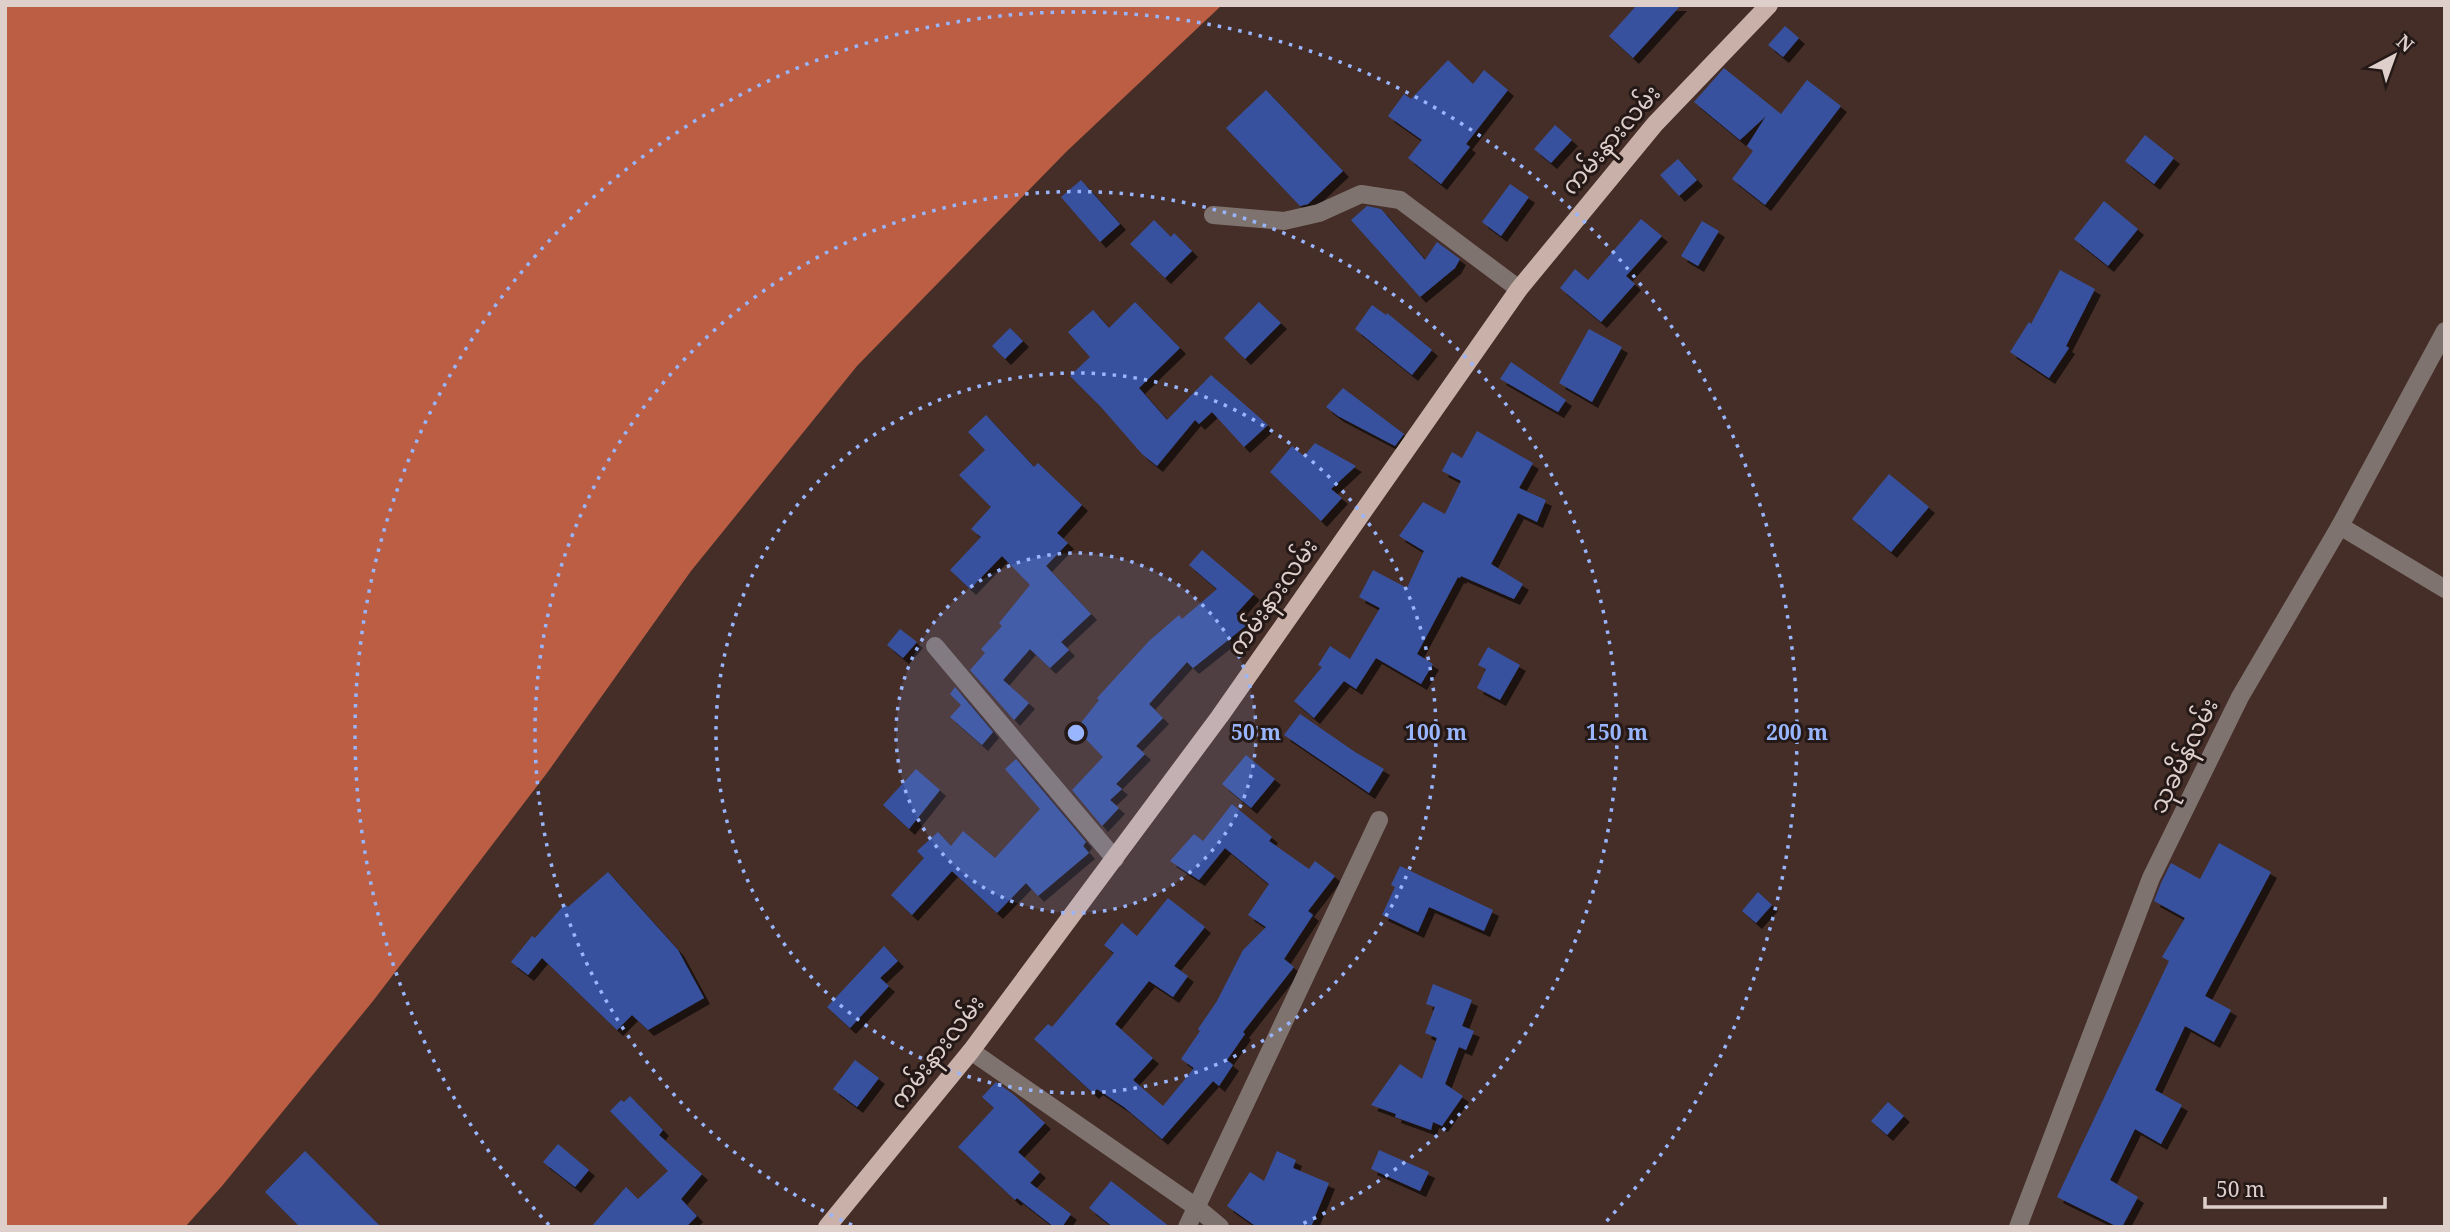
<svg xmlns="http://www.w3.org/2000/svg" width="2450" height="1232" font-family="'Noto Serif','Noto Sans Myanmar',serif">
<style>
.water{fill:#bc5e43}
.building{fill:#39519e;filter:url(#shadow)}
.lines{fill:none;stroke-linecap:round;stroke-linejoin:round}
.minor{stroke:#7f7370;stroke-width:18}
.major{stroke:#c9b0a9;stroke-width:18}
.ring{fill:none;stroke:#99b5fd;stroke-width:3.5;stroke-dasharray:3.5 7}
.labels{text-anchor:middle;stroke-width:6;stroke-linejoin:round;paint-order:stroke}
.street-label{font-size:24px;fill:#decfcb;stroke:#241916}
.centre{fill:#99b5fd;stroke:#241916;stroke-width:3.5}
.ring-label{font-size:21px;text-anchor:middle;font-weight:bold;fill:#99b5fd;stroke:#241916;stroke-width:6;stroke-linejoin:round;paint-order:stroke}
</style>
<defs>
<filter id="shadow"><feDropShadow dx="6" dy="6" stdDeviation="0" flood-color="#0009"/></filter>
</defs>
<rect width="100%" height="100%" fill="#452e28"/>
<path class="water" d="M5,5H1222L1066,152L857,366L691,571L547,773L373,1001L222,1186L185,1227H5Z"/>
<g class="building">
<path d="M1637,5H1681L1633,58L1609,36Z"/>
<path d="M1785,26L1799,38L1783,57L1768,45Z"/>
<path d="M1448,60L1473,84L1484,70L1508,90L1466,144L1470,147L1441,184L1408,158L1422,140L1388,116L1404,94L1411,99Z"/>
<path d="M1724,68L1781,114L1807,80L1841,106L1765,205L1732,179L1753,151L1747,146L1766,116L1740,140L1694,102Z"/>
<path d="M1266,90L1343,171L1308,204L1300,206L1226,128Z"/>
<path d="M1555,125L1572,140L1551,163L1534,149Z"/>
<path d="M2145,135L2174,158L2154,184L2125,161Z"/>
<path d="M1678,159L1697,180L1679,196L1660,175Z"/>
<path d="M1081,180L1120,224L1100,242L1061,197Z"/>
<path d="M1510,184L1529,197L1501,236L1482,222Z"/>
<path d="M2104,201L2138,229L2108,266L2074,239Z"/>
<path d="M1367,206L1381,209L1425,260L1437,242L1460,259L1455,268L1420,297L1351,220Z"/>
<path d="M1641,219L1662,236L1626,276L1635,284L1601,322L1560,288L1575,269L1588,280Z"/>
<path d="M1154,220L1171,237L1174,233L1192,251L1165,278L1130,244Z"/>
<path d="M1702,221L1719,231L1698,266L1681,256Z"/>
<path d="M2060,270L2095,289L2066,346L2069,348L2049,378L2010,352L2029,322L2031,324Z"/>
<path d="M1135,302L1180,348L1139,388L1167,420L1211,375L1268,425L1244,447L1212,412L1199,424L1195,420L1157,466L1142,454L1101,407L1070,376L1090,357L1068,332L1093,310L1109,328Z"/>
<path d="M1259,302L1281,323L1245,359L1224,338Z"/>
<path d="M1372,305L1386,315L1387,313L1432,350L1412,375L1355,329Z"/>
<path d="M1010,328L1023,341L1005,359L992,346Z"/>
<path d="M1589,329L1622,347L1592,402L1559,383Z"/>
<path d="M1511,362L1566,400L1558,412L1500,379Z"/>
<path d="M1343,388L1404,434L1395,446L1338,416L1326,407Z"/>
<path d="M986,415L1034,467L1038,463L1082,505L1057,533L1068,543L1046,566L1091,614L1061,642L1069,650L1050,668L1030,649L1003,680L1029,703L1014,720L970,670L985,653L981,649L1002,626L999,623L1030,585L1002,556L970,589L950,570L981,537L971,529L991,507L959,475L985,450L968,432Z"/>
<path d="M1477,431L1533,463L1519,488L1546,500L1537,522L1518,513L1491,564L1523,584L1514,599L1461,576L1460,578L1458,577L1417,654L1433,664L1421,684L1376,658L1356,689L1344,681L1314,718L1294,701L1322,667L1318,665L1330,646L1350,659L1380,608L1359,597L1373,570L1407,588L1424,551L1399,536L1423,502L1445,514L1461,481L1442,471L1452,452L1462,458Z"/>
<path d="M1315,443L1356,466L1331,489L1342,498L1321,521L1270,472L1292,446L1304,456Z"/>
<path d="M1889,474L1929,507L1891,552L1852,519Z"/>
<path d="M1202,550L1254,594L1236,614L1247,625L1193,668L1187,662L1149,704L1163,718L1136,746L1145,754L1116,784L1122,789L1110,800L1119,808L1102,826L1072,790L1103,757L1076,729L1099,700L1097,698L1149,641L1179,615L1182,619L1217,589L1189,565Z"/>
<path d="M900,629L917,642L903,658L887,645Z"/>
<path d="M1488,647L1520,665L1500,700L1477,688L1486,669L1478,665Z"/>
<path d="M955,687L993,732L982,745L950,717L961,705L950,694Z"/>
<path d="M1300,714L1355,752L1384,769L1369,793L1284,735Z"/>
<path d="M1246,755L1275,779L1251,808L1222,784Z"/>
<path d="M1016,759L1086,842L1083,846L1089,853L1038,896L1026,883L997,913L952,871L912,915L891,895L924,858L917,851L938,832L951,846L963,831L995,858L1040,809L1005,769Z"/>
<path d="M916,769L940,790L909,829L883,805Z"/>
<path d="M1232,804L1272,837L1269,841L1309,869L1315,861L1335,876L1308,911L1313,915L1284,959L1294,967L1243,1032L1245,1034L1227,1060L1233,1065L1219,1086L1213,1081L1162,1139L1124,1107L1097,1089L1093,1093L1034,1039L1048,1024L1052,1027L1114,953L1104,945L1122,923L1137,936L1168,898L1205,927L1174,966L1188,976L1173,997L1149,981L1115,1024L1153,1058L1133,1080L1163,1106L1194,1068L1181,1059L1200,1031L1198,1029L1217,1001L1243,950L1266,927L1248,915L1269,884L1225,848L1199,880L1170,861L1194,834L1203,841Z"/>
<path d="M2219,843L2271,872L2205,996L2231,1010L2214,1042L2185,1026L2155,1090L2182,1105L2161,1144L2135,1129L2110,1180L2138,1197L2122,1227H2118L2057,1197L2169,961L2162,957L2185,918L2154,901L2161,883L2171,863L2200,879Z"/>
<path d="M1400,866L1493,910L1484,931L1429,907L1418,932L1382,915L1395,887L1391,885Z"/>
<path d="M608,872L678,950L704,998L648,1030L632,1015L617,1030L542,958L528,975L511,962L532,936L535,938L565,904L568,907Z"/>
<path d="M1758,892L1772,905L1756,923L1742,911Z"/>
<path d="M884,946L898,961L880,978L889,986L850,1028L827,1007Z"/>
<path d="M1433,984L1472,1000L1462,1026L1474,1031L1466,1050L1459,1047L1445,1084L1463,1096L1442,1126L1433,1122L1431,1130L1395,1117L1396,1114L1371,1105L1400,1064L1422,1079L1437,1038L1425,1033L1435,1007L1426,1004Z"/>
<path d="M855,1060L879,1078L857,1107L833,1089Z"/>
<path d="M996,1082L1013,1094L1045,1123L1018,1152L1040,1172L1030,1183L1071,1214L1062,1227H1054L1017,1198L1015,1200L958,1147L994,1108L982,1097Z"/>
<path d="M630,1096L663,1130L659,1135L702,1174L681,1199L697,1216L686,1227H591L626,1187L638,1199L668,1171L610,1111L621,1100L624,1102Z"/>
<path d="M1888,1102L1904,1116L1887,1135L1871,1121Z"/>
<path d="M558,1144L589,1170L575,1187L543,1162Z"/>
<path d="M1379,1150L1429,1172L1420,1191L1371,1169Z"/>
<path d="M305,1151L381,1227H300L265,1192Z"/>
<path d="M1277,1151L1296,1160L1293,1168L1329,1183L1311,1227H1257L1227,1206L1250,1172L1264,1181Z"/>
<path d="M1111,1181L1170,1227H1113L1089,1208Z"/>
</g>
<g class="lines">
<g class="minor">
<path d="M1213,215L1284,221L1319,213L1361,194L1400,200L1519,289"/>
<path d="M2340,526L2445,589"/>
<path d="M935,646L1115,859"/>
<path d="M971,1051L1196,1207L1220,1227"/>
<path d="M1187,1227L1379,820"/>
<path d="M2018,1227L2151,878L2240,697L2340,526L2445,331"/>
</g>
<path class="major" d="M827,1227L971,1051L1220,716L1519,289L1655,124L1769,5"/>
</g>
<circle cx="1076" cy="733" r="180" fill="#99b5fd" fill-opacity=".12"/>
<g class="ring">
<circle cx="1076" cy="733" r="180"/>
<circle cx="1076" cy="733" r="360"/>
<path d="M852 1225A541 541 0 1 1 1300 1225"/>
<path d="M549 1225A721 721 0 1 1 1603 1225"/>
</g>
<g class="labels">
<g class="street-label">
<text transform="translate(1611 140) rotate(-49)" y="8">ကမ်းနားလမ်း</text>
<text transform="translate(1273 597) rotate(-55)" y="8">ကမ်းနားလမ်း</text>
<text transform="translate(2184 756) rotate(-64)" y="8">သုခမိန်လမ်း</text>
<text transform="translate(937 1052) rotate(-52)" y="8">ကမ်းနားလမ်း</text>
</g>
</g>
<circle cx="1076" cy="733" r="10" class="centre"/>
<g class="ring-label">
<text x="1256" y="740">50 m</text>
<text x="1436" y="740">100 m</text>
<text x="1617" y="740">150 m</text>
<text x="1797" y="740">200 m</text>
</g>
<rect width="2450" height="1232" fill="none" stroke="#decfcb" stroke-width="14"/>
<g transform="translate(2394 56) rotate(41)" stroke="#241916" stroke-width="5" paint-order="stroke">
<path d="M0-5L12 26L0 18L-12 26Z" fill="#decfcb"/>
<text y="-10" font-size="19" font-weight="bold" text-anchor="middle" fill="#decfcb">N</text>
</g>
<path d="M2205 1197v10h180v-10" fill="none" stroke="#decfcb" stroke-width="3.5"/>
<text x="2216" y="1197" font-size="21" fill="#decfcb" stroke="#241916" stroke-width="5" paint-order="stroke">50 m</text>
</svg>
